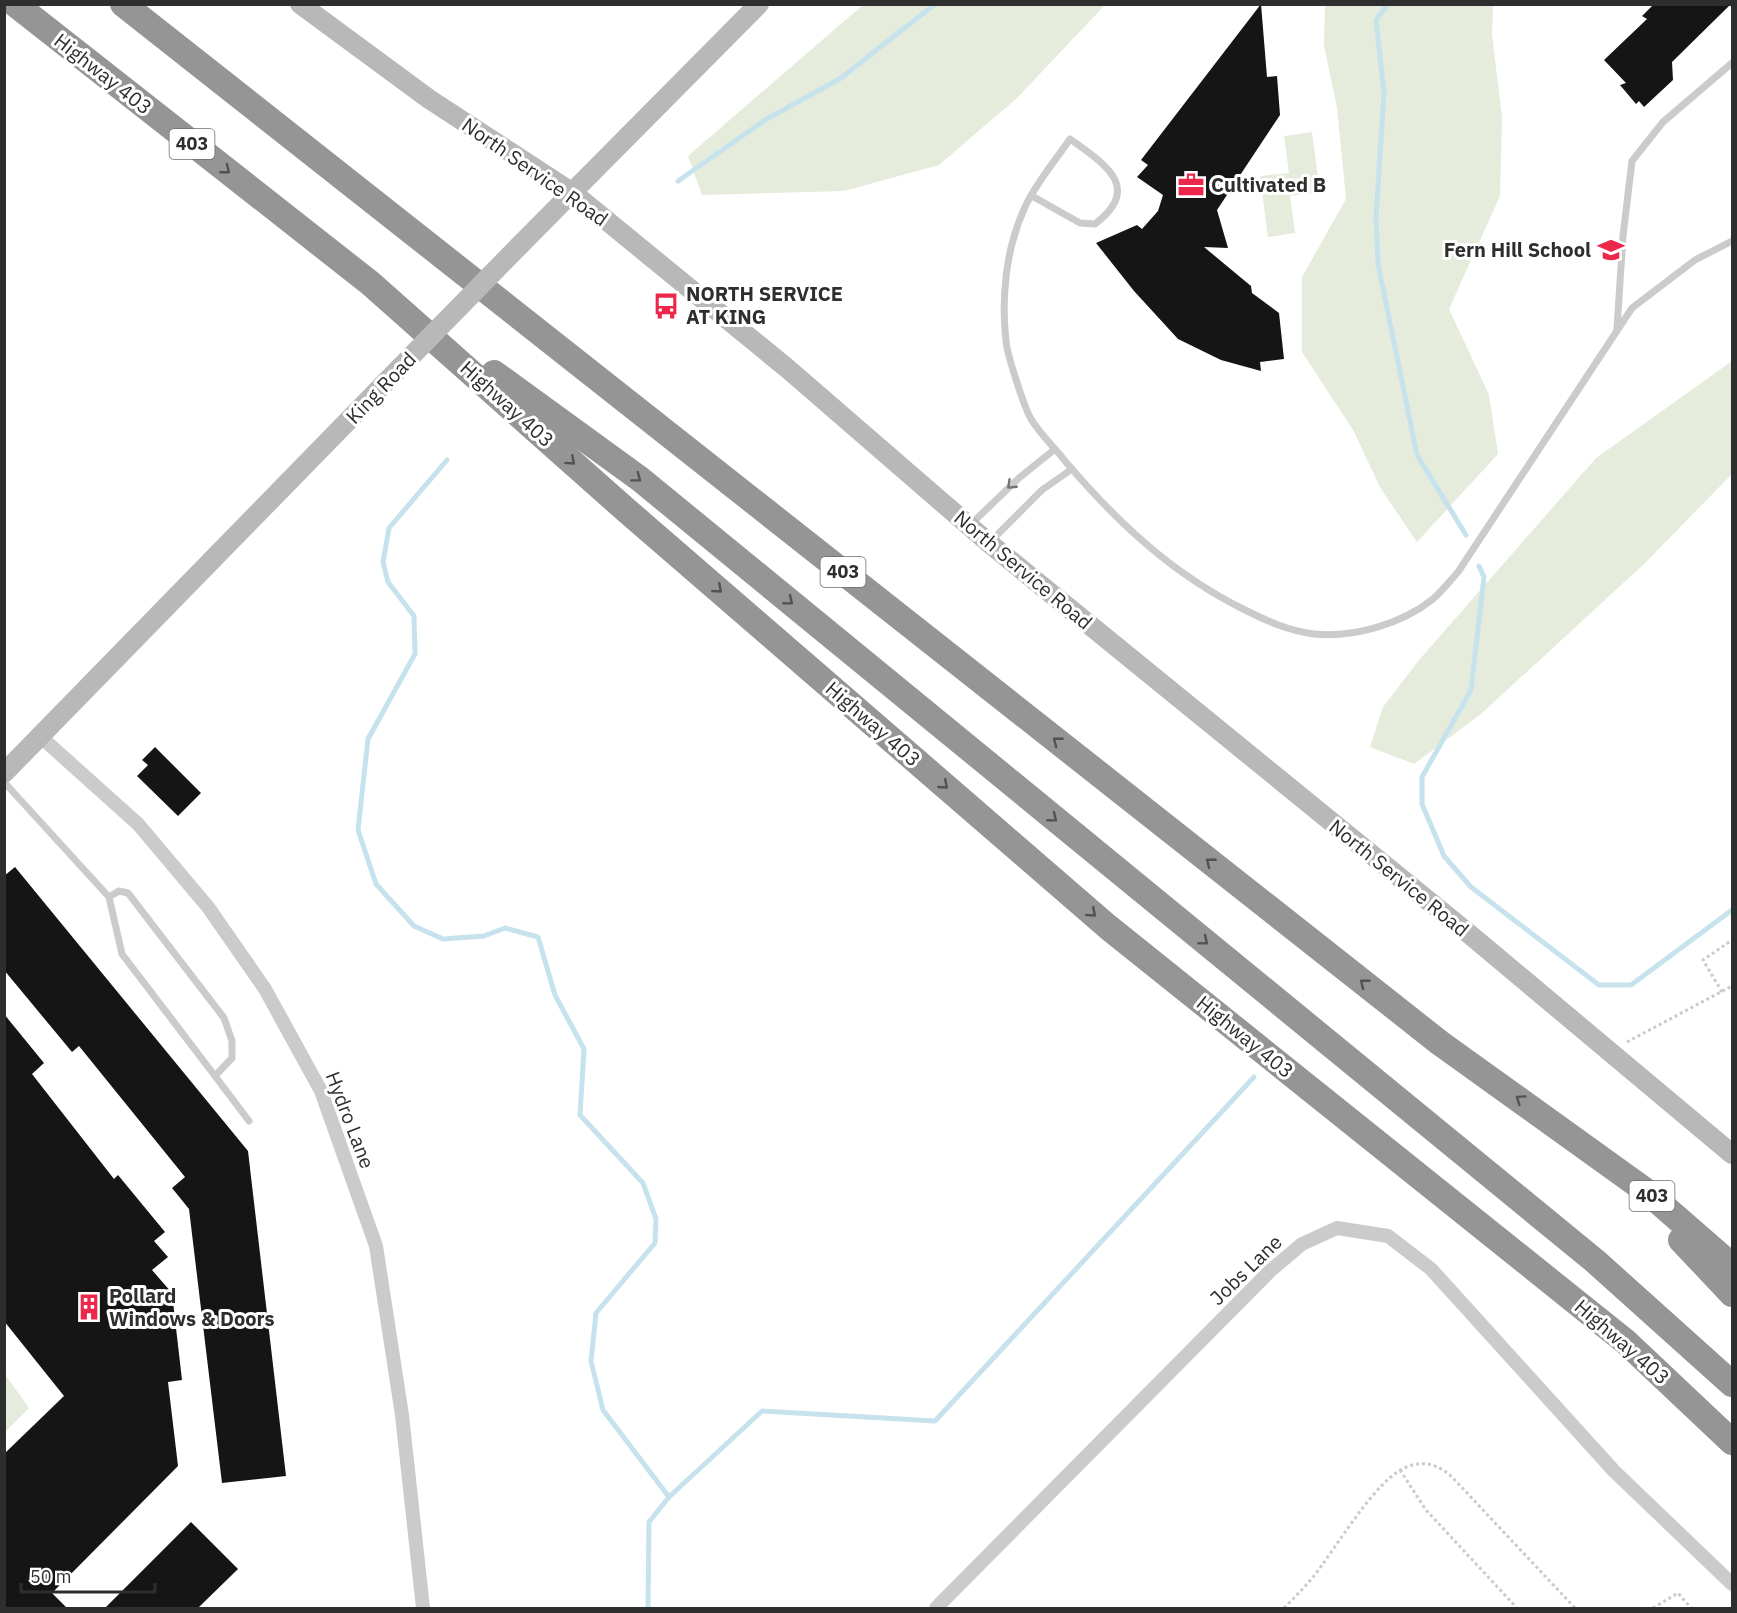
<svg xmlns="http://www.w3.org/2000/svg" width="1737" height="1613" font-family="'IBM Plex Sans',sans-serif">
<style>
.green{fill:#e6ecdb}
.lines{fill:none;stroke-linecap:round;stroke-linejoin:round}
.stream{stroke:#c6e2ed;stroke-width:5}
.building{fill:#151515}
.path{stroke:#cbcbcb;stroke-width:3;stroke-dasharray:3 3;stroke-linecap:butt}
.lane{stroke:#cbcbcb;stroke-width:7}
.street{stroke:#cbcbcb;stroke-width:14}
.secondary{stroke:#b8b8b8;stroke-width:20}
.highway{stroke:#959595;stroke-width:26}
.secondary-bridge{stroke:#b8b8b8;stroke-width:20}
.oneway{stroke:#525252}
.oneway2{stroke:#757575}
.labels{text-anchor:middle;stroke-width:6;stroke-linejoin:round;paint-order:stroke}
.shield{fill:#fff;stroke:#6d6d6d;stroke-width:1.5}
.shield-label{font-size:18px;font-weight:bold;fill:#2e2e2e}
.street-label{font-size:20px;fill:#2e2e2e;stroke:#fff}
.poi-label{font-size:20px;font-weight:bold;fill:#2e2e2e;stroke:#fff;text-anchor:start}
</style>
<rect width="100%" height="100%" fill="#fff"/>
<g class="green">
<path d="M864,4L1105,5L1016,99L939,165L844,191L702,195L688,156Z"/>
<path d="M1325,5H1493L1492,34L1502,118L1500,196L1449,309L1489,395L1498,454L1417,542L1381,489L1353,430L1302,352V277L1346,199L1337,108L1324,45Z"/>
<path d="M1312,132L1320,192L1290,196L1295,233L1268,237L1260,176L1289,173L1284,136Z"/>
<path d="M1732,361V474L1645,563L1481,714L1414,764L1370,747L1383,707L1419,660L1596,458Z"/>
<path d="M4,1373L29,1408L5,1432H4Z"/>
</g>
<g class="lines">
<g class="stream">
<path d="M1388,4L1376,20L1384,93L1376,217L1378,264L1417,455L1466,535"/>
<path d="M678,181L765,120L841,78L935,4"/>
<path d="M447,460L389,528L383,562L388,582L414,616L415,654L368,739L358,830L376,884L414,926L443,939L484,936L505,928L538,937L555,995L584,1049L580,1115L643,1183L656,1219L655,1243L596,1313L591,1361L603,1410L669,1497"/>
<path d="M1479,566L1484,577L1471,690L1422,777V804L1444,856L1471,887L1599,985H1631L1732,910"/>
<path d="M648,1608L649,1522L669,1497L762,1411L935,1421L1254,1077"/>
</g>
</g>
<g class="building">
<path d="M1261,4L1267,77L1277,76L1280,115L1217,210L1228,248L1204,247L1251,286L1252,293L1279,313L1284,359L1260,362L1261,371L1221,360L1178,339L1134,291L1096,243L1137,225L1142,229L1158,211L1163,195L1137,177L1148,165L1141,160Z"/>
<path d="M1654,4H1731L1672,62L1673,80L1644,107L1639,101L1636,104L1620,85L1626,83L1604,60L1647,19L1642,16Z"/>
<path d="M155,747L201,793L178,816L137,776L148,765L142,760Z"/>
<path d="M15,867L248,1151L286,1476L222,1483L189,1209L172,1188L185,1177L79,1046L72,1052L4,970V876Z"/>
<path d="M4,1014L44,1063L32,1074L114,1179L118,1175L165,1232L154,1241L168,1257L152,1270L172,1293L182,1380L168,1382L178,1466L52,1593L67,1608H4V1454L64,1396L4,1321Z"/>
<path d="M191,1522L238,1569L198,1608H105Z"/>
</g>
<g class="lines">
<g class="path">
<path d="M1722,992L1703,960L1732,940"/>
<path d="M1627,1042L1732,986"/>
<path d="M1400,1470L1426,1510L1517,1608"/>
<path d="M1284,1608C1294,1598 1304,1588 1313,1577C1336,1549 1376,1477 1409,1466C1426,1460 1440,1466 1452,1477L1575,1608"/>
<path d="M1653,1608L1678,1593L1691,1608"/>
</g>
<g class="lane">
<path d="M1032,196L1080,223L1095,224C1144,187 1103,163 1070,139C1055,161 1036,183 1025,207C1006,248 1001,297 1006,341C1007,354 1024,407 1031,419C1040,434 1054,447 1065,461C1117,522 1172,574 1245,610C1267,621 1289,631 1314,634C1353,638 1402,624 1433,599C1442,591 1450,581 1458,572L1632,308L1695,260L1732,241"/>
<path d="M1617,328L1623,236L1632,161L1663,122L1732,63"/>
<path d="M970,525L1019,478L1055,449"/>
<path d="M991,541L1042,490L1072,469"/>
<path d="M4,782L109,897L122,954L215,1076L232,1058V1041L224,1018L128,893L119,891L109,897"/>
<path d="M215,1076L249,1121"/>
</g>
<g class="street">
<path d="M41,737L138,824L208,907L265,989L321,1091L376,1246L402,1415L423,1608"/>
<path d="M936,1608L1270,1271L1302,1244L1337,1228L1388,1236L1431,1269L1614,1471L1732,1584"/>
</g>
<g class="secondary">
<path d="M300,4L429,99L573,193L788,369L989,543L1468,933L1732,1154"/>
<path d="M521,244L759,4"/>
<path d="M4,773L382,386"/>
</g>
<g class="highway">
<path d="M15,4L370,283L626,510L1108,927L1626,1342L1732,1442"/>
<path d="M123,4L1440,1043L1646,1191L1732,1266"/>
<path d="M494,373L640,479L1595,1261L1732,1384"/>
<path d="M1681,1240L1732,1294"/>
</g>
<path class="secondary-bridge" d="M382,386L521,244"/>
</g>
<defs><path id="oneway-chevron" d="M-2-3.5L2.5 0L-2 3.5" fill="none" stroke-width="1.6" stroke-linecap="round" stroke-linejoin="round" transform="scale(1.5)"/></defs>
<g class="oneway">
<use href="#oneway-chevron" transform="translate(226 170) rotate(38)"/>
<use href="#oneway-chevron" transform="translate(571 461) rotate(42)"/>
<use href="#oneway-chevron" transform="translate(637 478) rotate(37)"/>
<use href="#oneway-chevron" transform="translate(718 589) rotate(41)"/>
<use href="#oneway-chevron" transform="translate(789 601) rotate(39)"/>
<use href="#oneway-chevron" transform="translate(1057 741) rotate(-142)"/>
<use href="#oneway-chevron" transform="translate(944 785) rotate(41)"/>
<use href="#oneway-chevron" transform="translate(1053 818) rotate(39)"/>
<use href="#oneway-chevron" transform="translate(1210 862) rotate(-142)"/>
<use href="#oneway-chevron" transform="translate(1092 913) rotate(41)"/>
<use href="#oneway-chevron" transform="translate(1204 941) rotate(39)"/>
<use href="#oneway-chevron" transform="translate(1364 983) rotate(-142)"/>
<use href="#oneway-chevron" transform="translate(1520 1099) rotate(-145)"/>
</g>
<use class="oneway2" href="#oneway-chevron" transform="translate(1011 485) rotate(136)"/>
<defs>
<g id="office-bare" transform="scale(2.07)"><path d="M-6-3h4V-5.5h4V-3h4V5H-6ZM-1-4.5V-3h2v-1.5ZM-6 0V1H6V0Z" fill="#ed274a" stroke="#fff" stroke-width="2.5" paint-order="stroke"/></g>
<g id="school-bare" transform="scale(2.07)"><path d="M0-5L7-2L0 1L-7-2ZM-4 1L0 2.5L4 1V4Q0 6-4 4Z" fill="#ed274a" stroke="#fff" stroke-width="2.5" paint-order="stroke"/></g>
<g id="bus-bare" transform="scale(2.07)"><path d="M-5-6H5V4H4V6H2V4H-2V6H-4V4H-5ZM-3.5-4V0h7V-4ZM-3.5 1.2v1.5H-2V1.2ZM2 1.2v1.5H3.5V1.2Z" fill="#ed274a" stroke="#fff" stroke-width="2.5" paint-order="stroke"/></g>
<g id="building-bare" transform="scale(2.07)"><path d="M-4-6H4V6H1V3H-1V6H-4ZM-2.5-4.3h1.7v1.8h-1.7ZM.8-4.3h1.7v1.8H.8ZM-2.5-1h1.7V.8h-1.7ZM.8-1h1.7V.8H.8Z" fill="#ed274a" stroke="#fff" stroke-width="2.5" paint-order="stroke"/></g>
</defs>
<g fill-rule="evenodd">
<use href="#office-bare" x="1191" y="185"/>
<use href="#school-bare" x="1611" y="250"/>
<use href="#bus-bare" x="666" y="306"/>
<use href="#building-bare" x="89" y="1307"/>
</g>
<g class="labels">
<g class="shield">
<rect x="169.5" y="129" width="45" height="30" rx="4.5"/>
<rect x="820.5" y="557" width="45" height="30" rx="4.5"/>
<rect x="1629.5" y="1181" width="45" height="30" rx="4.5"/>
</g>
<g class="shield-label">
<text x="192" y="150">403</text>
<text x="843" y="578">403</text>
<text x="1652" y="1202">403</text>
</g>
<g class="street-label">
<text transform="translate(103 74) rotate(38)" y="7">Highway 403</text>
<text transform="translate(535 172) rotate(35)" y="7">North Service Road</text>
<text transform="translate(381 388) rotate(-46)" y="7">King Road</text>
<text transform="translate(507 404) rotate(42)" y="7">Highway 403</text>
<text transform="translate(1023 570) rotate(40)" y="7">North Service Road</text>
<text transform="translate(873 724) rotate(41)" y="7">Highway 403</text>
<text transform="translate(1399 878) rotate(39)" y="7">North Service Road</text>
<text transform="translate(1245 1037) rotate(39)" y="7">Highway 403</text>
<text transform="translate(350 1120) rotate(69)" y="7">Hydro Lane</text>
<text transform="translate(1246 1270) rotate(-44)" y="7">Jobs Lane</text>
<text transform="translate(1622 1342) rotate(41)" y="7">Highway 403</text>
</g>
<g class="poi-label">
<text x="1211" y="192">Cultivated B</text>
<text x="1591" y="257" text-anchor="end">Fern Hill School</text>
<text x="686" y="301">NORTH SERVICE<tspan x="686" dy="23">AT KING</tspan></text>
<text x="109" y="1303">Pollard<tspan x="109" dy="23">Windows &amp; Doors</tspan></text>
</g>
</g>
<rect width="1737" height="1613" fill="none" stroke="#2e2e2e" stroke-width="12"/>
<path d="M21 1583v9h134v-9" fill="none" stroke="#2e2e2e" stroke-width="3"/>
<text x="30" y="1583" font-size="18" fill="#2e2e2e" stroke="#ffffff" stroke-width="4.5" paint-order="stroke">50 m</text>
</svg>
